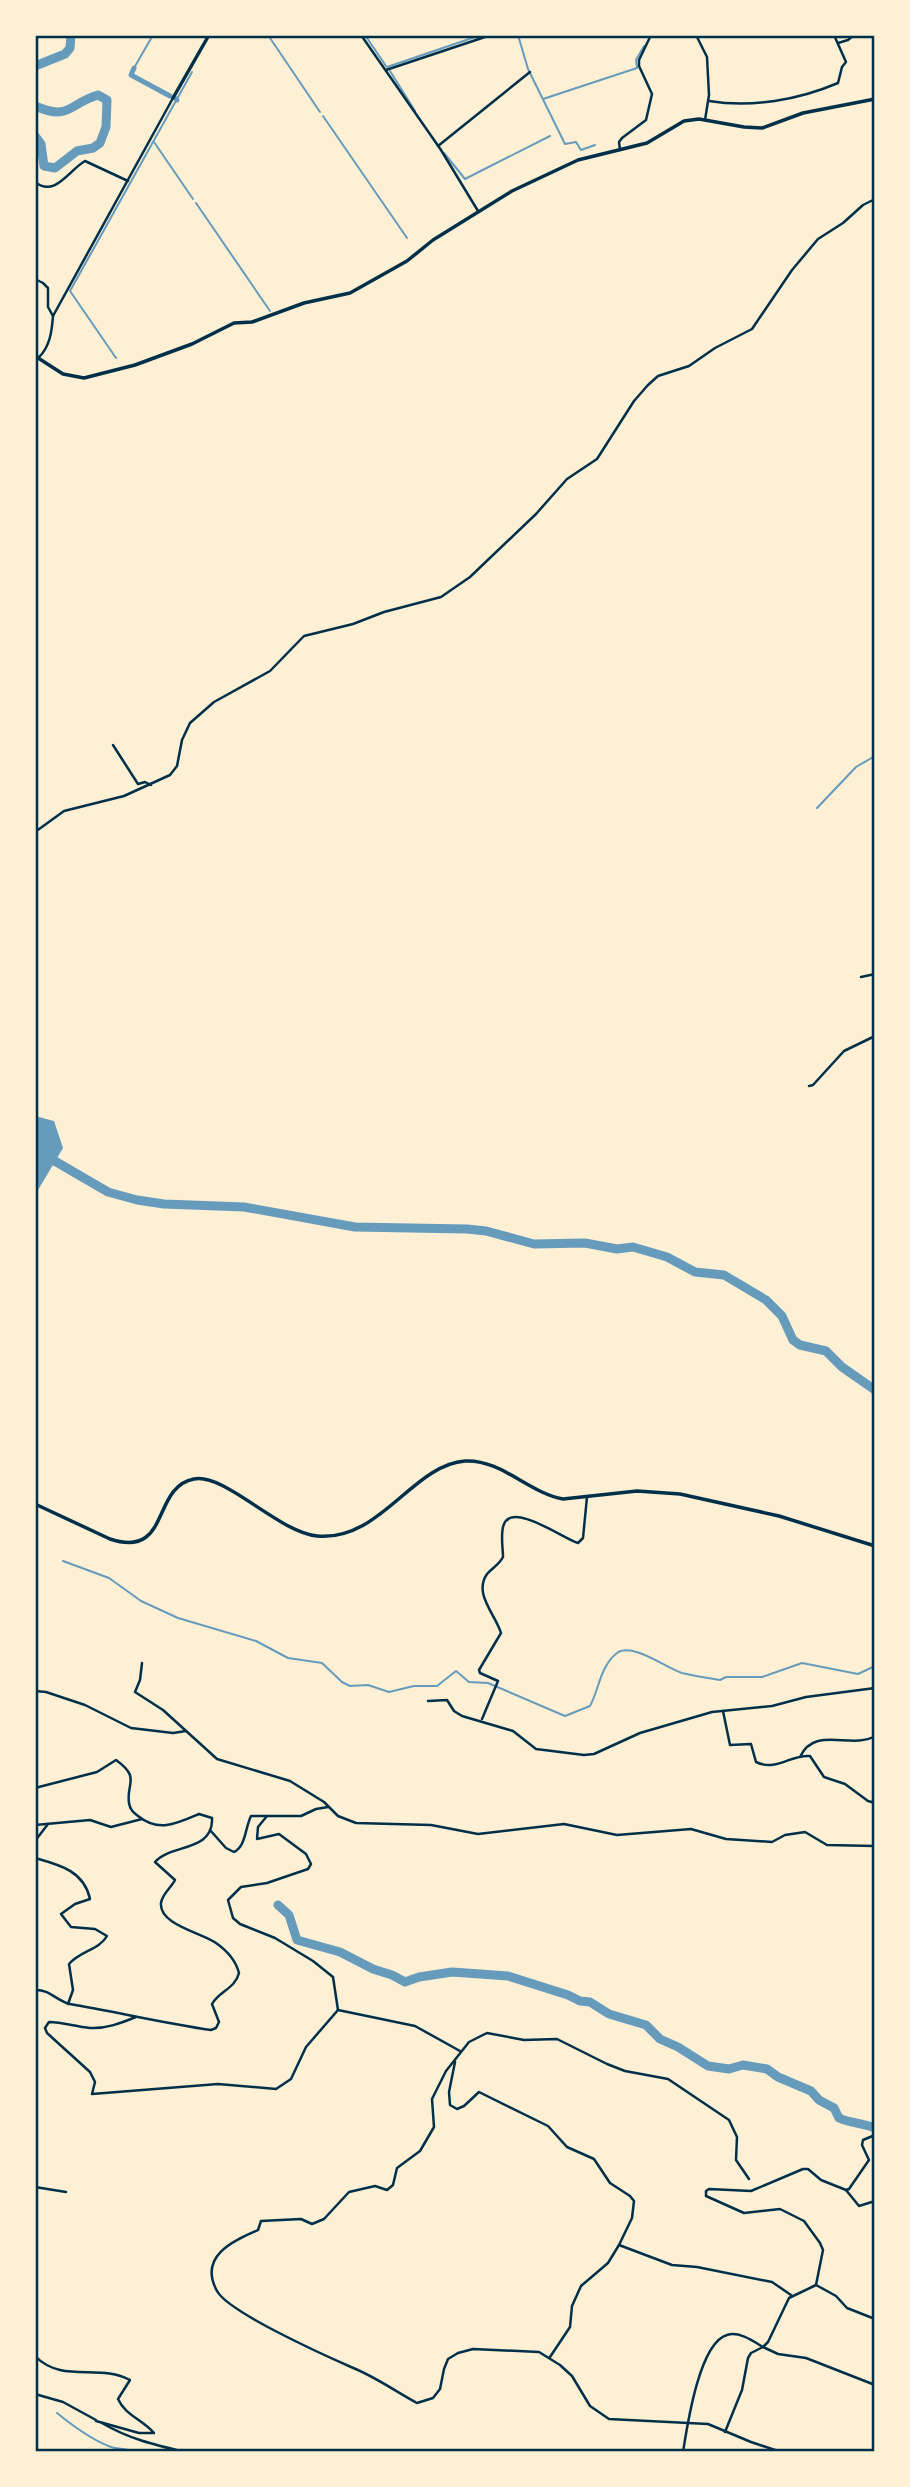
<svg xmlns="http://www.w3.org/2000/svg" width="910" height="2487" font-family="Helvetica,sans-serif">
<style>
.water{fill:#669bbc}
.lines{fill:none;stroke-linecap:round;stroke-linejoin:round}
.stream{stroke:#669bbc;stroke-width:2}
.canal{stroke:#669bbc;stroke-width:5}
.river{stroke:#669bbc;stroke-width:9}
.minor{stroke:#003049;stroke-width:2.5}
.tertiary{stroke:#003049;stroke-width:3.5}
.secondary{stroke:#003049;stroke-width:3.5}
.neatline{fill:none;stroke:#003049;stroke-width:2.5}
</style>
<rect width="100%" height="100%" fill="#fdf0d5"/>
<path class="water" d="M35,1116L54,1121L63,1148L38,1190L35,1191Z"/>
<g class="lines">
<g class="stream">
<path d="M268,35L320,112"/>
<path d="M365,35L386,66"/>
<path d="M518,35L528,69L565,144L576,142L581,150L595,145"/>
<path d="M387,67L481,35"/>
<path d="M134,68L153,35"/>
<path d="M390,71L415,111"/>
<path d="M543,99L637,68L636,60L644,46"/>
<path d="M323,116L407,238"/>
<path d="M154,142L193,199"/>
<path d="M444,153L465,179L550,136"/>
<path d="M196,203L270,311"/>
<path d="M116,358L70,291L192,72"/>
<path d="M817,808L856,767L875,756"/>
<path d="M63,1561L109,1578L141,1601L178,1618L256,1641L288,1658L322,1663L342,1682L350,1686L368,1685L389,1692L414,1686H437L456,1671L469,1682L488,1683L565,1716L590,1706C599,1690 600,1666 617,1653C632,1642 666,1668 682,1673C694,1676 707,1678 720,1680L726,1677H762L802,1663L858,1674L875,1666"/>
<path d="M57,2413C73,2426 92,2440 111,2447C119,2450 126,2447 133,2452"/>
</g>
<g class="canal">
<path d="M134,68L131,75L170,96"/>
<path d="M176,99L177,100"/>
</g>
<g class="river">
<path d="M35,66L65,54L70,48L71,35"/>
<path d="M35,106C70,121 68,104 98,95L107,100L106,127L100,143L93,148L77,151L55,168L44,166L41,144L35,136"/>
<path d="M35,1156L53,1160L108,1192L137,1200L164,1204L244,1207L355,1227L467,1229L486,1231L534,1244L585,1243L617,1249L633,1247L667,1257L695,1272L724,1275L766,1300L782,1316L793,1340L800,1345L826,1351L842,1367L875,1390"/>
<path d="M278,1905L289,1915L297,1940L340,1952L373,1969L392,1975L405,1982L419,1977L452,1972L508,1976L568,1995L580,2001L590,2002L609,2014L646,2025L660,2039L678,2047L708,2066L729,2069L743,2065L767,2069L778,2077L811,2091L819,2100L834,2108L839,2118C850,2123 862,2123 875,2128"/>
</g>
<g class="minor">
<path d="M361,35L441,150L478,211"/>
<path d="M696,35L707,57L709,95L705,120"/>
<path d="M838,43L848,40L854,35"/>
<path d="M386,70L491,35"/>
<path d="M709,101C752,108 798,100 838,83L842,67L846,62L834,35"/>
<path d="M438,146L530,72"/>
<path d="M620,150L619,142L622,138L646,120L652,94L639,66V60L651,35"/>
<path d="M35,182C55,198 69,170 85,161L128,181"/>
<path d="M35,279L43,283L48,288V307L53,316"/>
<path d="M39,357C50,347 52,330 53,316L173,98"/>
<path d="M113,745L138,784L145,782L151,785"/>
<path d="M35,832L64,811L124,796L170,775L177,766L182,740L190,723L214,702L270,671L304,636L353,624L384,612L441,597L470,577L536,514L567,479L597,459L634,401L648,385L658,376L689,366L715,348L752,329L792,270L818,239L843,223L863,205L875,199"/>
<path d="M861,977L875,974"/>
<path d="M809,1086L813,1085L844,1051L875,1036"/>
<path d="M142,1663L140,1680L135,1692L163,1710L217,1759L290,1781L324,1802L338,1816L356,1823L431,1825L478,1834L564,1824L617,1835L691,1829L726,1839L772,1842L785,1835L805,1832L827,1845L875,1846"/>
<path d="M35,1691L46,1692L85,1705L131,1728L173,1733L186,1731"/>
<path d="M428,1701L447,1700L454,1711L462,1716L513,1731L536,1749L584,1755L594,1754L640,1733L712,1712L772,1706L806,1697L875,1688"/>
<path d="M723,1711L730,1745L751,1744L756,1762C777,1772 791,1754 810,1756L824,1777L845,1784L868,1801L875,1803"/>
<path d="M482,1719L498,1681L480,1673L479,1670L501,1633C496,1615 473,1594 487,1574C492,1568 499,1565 503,1557C503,1548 500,1533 504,1524C513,1502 564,1539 578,1543L583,1538L587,1497"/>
<path d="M800,1757C815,1725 851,1750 875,1736"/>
<path d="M35,1788L97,1772L116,1760C141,1778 126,1783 129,1803C130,1810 134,1813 138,1816C159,1833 178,1823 199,1814L212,1818C214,1852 170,1844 155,1862L175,1880C171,1888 162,1894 161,1903C159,1925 203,1933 216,1943C226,1950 236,1961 239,1973C235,1989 219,1991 212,2004L219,2022L216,2028L211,2030C163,2023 117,2012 70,2004C57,2001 49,1989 35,1990"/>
<path d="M267,1816L258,1827L257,1839L279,1834L306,1854L311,1864L308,1869L267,1883L241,1887L228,1900L233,1918L240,1924L275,1938L313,1961L333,1977L338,2010"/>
<path d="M35,1825L90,1820L111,1827L142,1819"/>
<path d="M210,1830L226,1848L234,1852C246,1846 245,1828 251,1816H301L316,1809L328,1807"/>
<path d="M35,1841L48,1824"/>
<path d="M35,1858C60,1865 84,1871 90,1899L75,1904L61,1914L71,1927L95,1929L107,1936C99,1950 80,1951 69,1964L73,1990L68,2004"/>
<path d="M338,2010L415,2026L460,2051"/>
<path d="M136,2017C121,2023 106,2029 90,2028C76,2027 63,2022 49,2022L45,2028L47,2033L90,2072L95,2082L92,2094L218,2084L276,2089L291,2079L306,2047L338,2010"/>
<path d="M455,2062L449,2092L450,2105L457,2109L464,2106L479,2092L548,2126L567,2147L594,2159L610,2183L630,2196L634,2201L632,2218L619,2245L608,2263L581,2286L572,2306L570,2327L550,2357"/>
<path d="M749,2179L736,2160L737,2137L729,2120L668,2079L625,2071L607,2064L557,2039L524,2040L487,2033L469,2042L446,2071L432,2099L434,2127L420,2151L397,2168L393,2185L387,2190L375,2186L349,2192L324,2219L312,2224L301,2219L261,2221L258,2230C233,2241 198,2256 217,2291C228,2312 326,2356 351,2367C374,2376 395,2391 417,2403L433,2398L440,2389L444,2369L448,2359L458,2353L473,2349L539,2352L560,2365L572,2376L590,2406L609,2419L708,2424L751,2442L781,2452"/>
<path d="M35,2187L66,2192"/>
<path d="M846,2190L849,2189L869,2160L862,2145L863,2140L875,2135"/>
<path d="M619,2245L672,2265L697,2267L772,2282L791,2295"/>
<path d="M816,2285L823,2250L820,2243L804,2221L780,2209L744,2213L706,2196V2191L709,2189L751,2191L803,2169H808L821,2180L846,2190L859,2206L875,2201"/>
<path d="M816,2285L836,2296L847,2308L875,2319"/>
<path d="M35,2356C62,2384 100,2363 130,2380L118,2399C125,2415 143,2420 154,2433H139L96,2421"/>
<path d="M35,2394L63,2402L96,2420"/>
<path d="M102,2423C129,2439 155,2445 185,2452"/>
<path d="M725,2432L742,2390L748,2358L751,2353L763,2347L778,2354L806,2358L875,2385"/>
<path d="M683,2452C687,2427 699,2343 727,2335C739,2331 753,2341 763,2347L768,2342L789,2298L816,2285"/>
</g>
<g class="tertiary">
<path d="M173,98L209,35"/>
<path d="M35,1504L110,1539C171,1559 151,1487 194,1479C225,1473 278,1532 317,1536C380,1542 412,1465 465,1461C501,1459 529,1493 563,1499L637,1491L680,1494L779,1516L875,1546"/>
</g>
<path class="secondary" d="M35,356L63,374L84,378L135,365L192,344L234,323L252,322L304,303L350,293L407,261L433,240L512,191L578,160L647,143L684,121L699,119L744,127L762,128L803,113L875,99"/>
</g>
<rect width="910" height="2487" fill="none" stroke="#fdf0d5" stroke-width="74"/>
<rect x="37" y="37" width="836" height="2413" class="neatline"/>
</svg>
